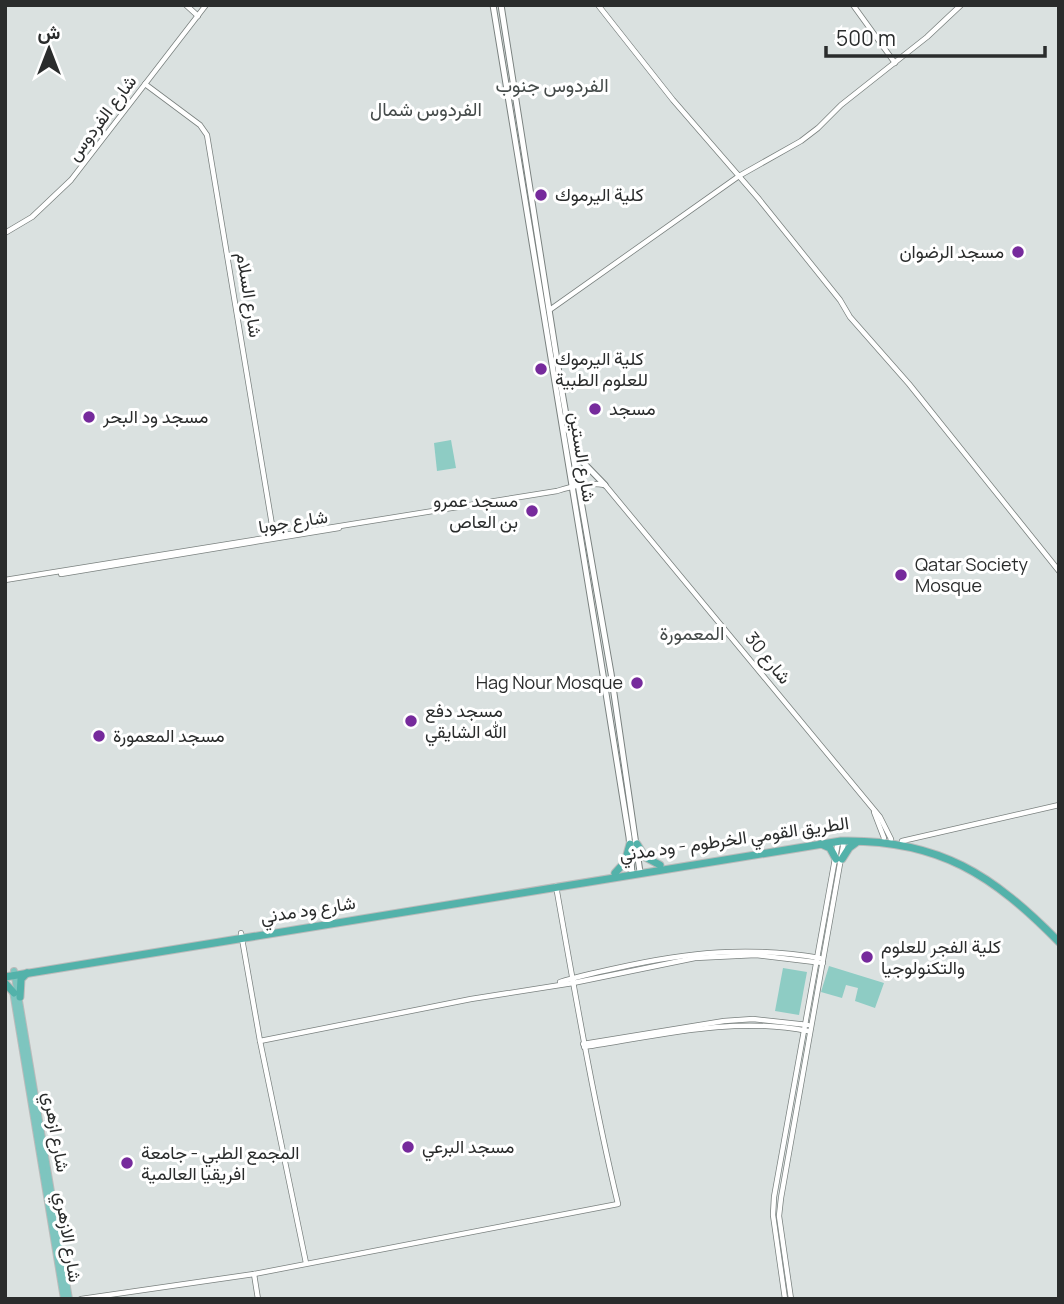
<svg xmlns="http://www.w3.org/2000/svg" width="1064" height="1304" font-family="Manrope,Vazirmatn,sans-serif">
<style>
.green{fill:#8eccc4}
.lines{fill:none;stroke-linecap:round;stroke-linejoin:round}
.tertiary-casing{stroke:#7a817f;stroke-width:6}
.secondary-casing{stroke:#7a817f;stroke-width:7}
.primary-casing{stroke:#bbb;stroke-width:8}
.trunk-casing{stroke:#bbb;stroke-width:9}
.tertiary{stroke:#fff;stroke-width:4.5}
.secondary{stroke:#fff;stroke-width:5}
.primary{stroke:#7ec5bf;stroke-width:6}
.trunk{stroke:#53b2aa;stroke-width:7}
.poi-dot{fill:#762a9c;stroke:#fff;stroke-width:2.5}
.labels{text-anchor:middle;stroke-width:6;stroke-linejoin:round;paint-order:stroke}
.street-label{font-size:18px;fill:#2a2c2c;stroke:#fff}
.poi-label{font-size:18px;fill:#2a2c2c;stroke:#fff;text-anchor:start}
.neighbourhood-label{font-size:19px;fill:#454b4a;stroke:#fff}
</style>
<rect width="100%" height="100%" fill="#dae1e0"/>
<g class="green">
<path d="M451,440L456,468L437,471L434,443Z"/>
<path d="M829,966L884,983L875,1008L855,1001L858,988L846,985L842,998L821,992Z"/>
<path d="M783,968L807,972L799,1015L775,1011Z"/>
</g>
<g class="lines">
<g class="tertiary-casing">
<g id="tertiary">
<path d="M186,5L198,16"/>
<path d="M598,5L673,100L758,198L840,300L850,317L909,384L1059,571"/>
<path d="M853,5L895,63"/>
<path d="M145,84L200,125L207,135L274,537"/>
<path d="M5,233L32,217L71,180L206,5"/>
<path d="M551,309L739,176L801,141L818,128L841,105L927,37L961,5"/>
<path d="M61,574L339,528"/>
<path d="M5,580L557,491C573,486 588,482 605,485L880,817L891,839"/>
<path d="M874,812L884,838"/>
<path d="M902,841L1059,805"/>
<path d="M241,933L260,1041L306,1263"/>
<path d="M560,982C579,976 598,972 617,968C688,952 749,946 820,958"/>
<path d="M260,1041L471,999L573,983L695,958L756,955L823,963"/>
<path d="M583,1044L724,1021L753,1019L808,1025"/>
<path d="M584,1047C658,1036 732,1016 808,1031"/>
<path d="M254,1274L258,1299"/>
<path d="M81,1299L254,1274L618,1204C593,1099 575,993 556,886"/>
<path d="M785,1299L773,1215L774,1197L838,842"/>
<path d="M791,1299L779,1216L781,1198L844,841"/>
</g>
</g>
<g class="secondary-casing">
<g id="secondary">
<path d="M493,5L600,656L629,837L632,873"/>
<path d="M501,5L562,392L611,673L640,872"/>
<path d="M576,455L605,485"/>
</g>
</g>
<g class="primary-casing">
<g id="primary">
<path d="M14,971L69,1299"/>
<path d="M13,991L64,1299"/>
</g>
</g>
<g class="trunk-casing">
<g id="trunk">
<path d="M637,844L645,857L660,865"/>
<path d="M821,844L830,848L836,859"/>
<path d="M842,859L849,848L857,842"/>
<path d="M615,873L625,862L630,844"/>
<path d="M5,977L841,841C939,839 993,875 1059,942"/>
<path d="M5,983L14,993"/>
<path d="M20,997L21,979L27,973"/>
</g>
</g>
<use href="#tertiary" class="tertiary"/>
<use href="#secondary" class="secondary"/>
<use href="#primary" class="primary"/>
<use href="#trunk" class="trunk"/>
</g>
<g class="poi-dot">
<circle cx="541" cy="195" r="7"/>
<circle cx="1018" cy="252" r="7"/>
<circle cx="541" cy="369" r="7"/>
<circle cx="595" cy="409" r="7"/>
<circle cx="89" cy="417" r="7"/>
<circle cx="532" cy="511" r="7"/>
<circle cx="901" cy="575" r="7"/>
<circle cx="637" cy="683" r="7"/>
<circle cx="411" cy="721" r="7"/>
<circle cx="99" cy="736" r="7"/>
<circle cx="867" cy="957" r="7"/>
<circle cx="408" cy="1147" r="7"/>
<circle cx="127" cy="1163" r="7"/>
</g>
<g class="labels">
<g class="street-label">
<text transform="translate(102 118) rotate(-53)" y="6">شارع الفردوس</text>
<text transform="translate(249 295) rotate(81)" y="6">شارع السلام</text>
<text transform="translate(582 457) rotate(81)" y="6">شارع الستين</text>
<text transform="translate(293 522) rotate(-9)" y="6">شارع جوبا</text>
<text transform="translate(768 658) rotate(51)" y="6">شارع 30</text>
<text transform="translate(734 839) rotate(-8)" y="6">الطريق القومي الخرطوم - ود مدني</text>
<text transform="translate(308 910) rotate(-9)" y="6">شارع ود مدني</text>
<text transform="translate(56 1132) rotate(80)" y="6">شارع ازهري</text>
<text transform="translate(68 1237) rotate(81)" y="6">شارع الازهري</text>
</g>
<g class="poi-label">
<text x="555" y="201">كلية اليرموك</text>
<text x="1004" y="258" text-anchor="end">مسجد الرضوان</text>
<text x="555" y="365">كلية اليرموك<tspan x="555" dy="21">للعلوم الطبية</tspan></text>
<text x="609" y="415">مسجد</text>
<text x="103" y="423">مسجد ود البحر</text>
<text x="518" y="507" text-anchor="end">مسجد عمرو<tspan x="518" dy="21">بن العاص</tspan></text>
<text x="915" y="571">Qatar Society<tspan x="915" dy="21">Mosque</tspan></text>
<text x="623" y="689" text-anchor="end">Hag Nour Mosque</text>
<text x="425" y="717">مسجد دفع<tspan x="425" dy="21">الله الشايقي</tspan></text>
<text x="113" y="742">مسجد المعمورة</text>
<text x="881" y="953">كلية الفجر للعلوم<tspan x="881" dy="21">والتكنولوجيا</tspan></text>
<text x="422" y="1153">مسجد البرعي</text>
<text x="141" y="1159">المجمع الطبي - جامعة<tspan x="141" dy="21">افريقيا العالمية</tspan></text>
</g>
<g class="neighbourhood-label">
<text x="552" y="92">الفردوس جنوب</text>
<text x="426" y="116">الفردوس شمال</text>
<text x="692" y="640">المعمورة</text>
</g>
</g>
<rect width="1064" height="1304" fill="none" stroke="#2a2c2c" stroke-width="14"/>
<g transform="translate(49 49)" stroke="#ffffff" stroke-width="5" paint-order="stroke">
<path d="M0-5L12 26L0 18L-12 26Z" fill="#2a2c2c"/>
<text y="-10" font-size="19" font-weight="bold" text-anchor="middle" fill="#2a2c2c">ش</text>
</g>
<path d="M826 46v10h219v-10" fill="none" stroke="#2a2c2c" stroke-width="3.5"/>
<text x="836" y="46" font-size="21" fill="#2a2c2c" stroke="#ffffff" stroke-width="5" paint-order="stroke">500 m</text>
</svg>
